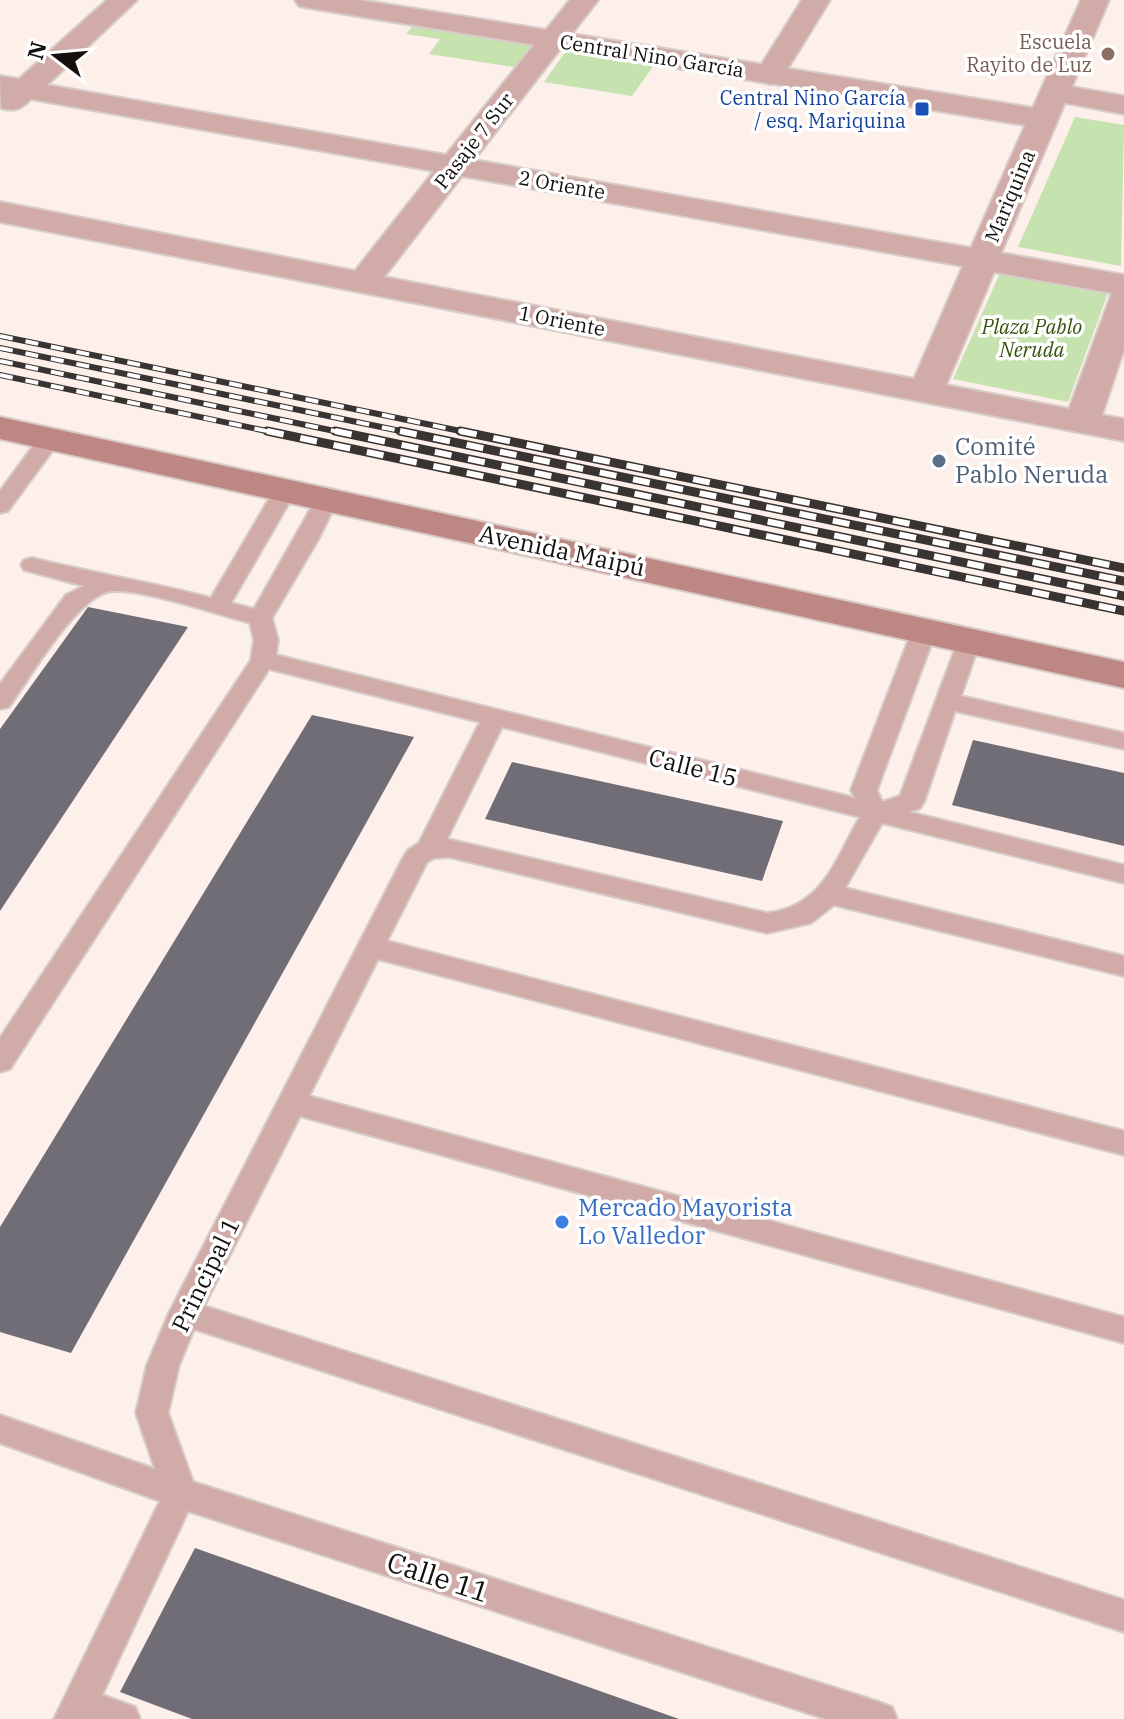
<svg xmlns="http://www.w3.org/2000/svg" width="1124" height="1719" font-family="'IBM Plex Serif',serif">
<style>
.green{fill:#c6e2ae}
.building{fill:#706d77}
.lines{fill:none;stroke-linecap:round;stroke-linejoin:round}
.service-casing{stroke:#d8ccc8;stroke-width:4}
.minor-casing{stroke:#d8ccc8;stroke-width:4}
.tertiary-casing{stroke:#d8ccc8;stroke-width:4}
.secondary-casing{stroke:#d8ccc8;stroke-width:4}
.service{fill:#d0aba8;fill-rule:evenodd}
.minor{fill:#d0aba8;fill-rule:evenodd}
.tertiary{fill:#d0aba8;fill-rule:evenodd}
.secondary{fill:#bd8883;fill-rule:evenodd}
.rail-far1-casing{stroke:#393431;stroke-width:6}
.rail-casing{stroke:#393431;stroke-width:9}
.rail-far1{stroke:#fff;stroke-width:4;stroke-dasharray:13;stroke-linecap:butt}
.rail{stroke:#fff;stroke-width:6;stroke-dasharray:17;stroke-linecap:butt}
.education-dot{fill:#8d6e63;stroke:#fff;stroke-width:3}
.transit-dot{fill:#1a4fb4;stroke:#fff;stroke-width:3}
.service-dot{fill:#5c6f8a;stroke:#fff;stroke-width:3}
.shop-dot{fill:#3f7fe0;stroke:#fff;stroke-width:3}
.labels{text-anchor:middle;stroke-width:7;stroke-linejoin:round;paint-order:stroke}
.far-education-label{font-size:20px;fill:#785e54;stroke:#fff;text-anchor:end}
.far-street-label{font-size:20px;fill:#14100e;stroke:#fff}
.far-transit-label{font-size:20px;fill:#164399;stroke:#fff;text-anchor:end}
.far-park-label{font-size:20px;font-style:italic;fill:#34530c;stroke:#fff}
.service-label{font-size:24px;fill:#4e5e75;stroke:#fff;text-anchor:start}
.street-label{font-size:24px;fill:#14100e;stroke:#fff}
.shop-label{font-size:24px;fill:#366cbe;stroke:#fff;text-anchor:start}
.near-street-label{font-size:28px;fill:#14100e;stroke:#fff}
</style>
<rect width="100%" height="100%" fill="#fdf0eb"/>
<g class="green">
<path d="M415,23L539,42L519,68L429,54L440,39L406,34Z"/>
<path d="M569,47L657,61L632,96L544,82Z"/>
<path d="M1075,117L1124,125L1121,266L1018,247Z"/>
<path d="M1000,273L1108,293L1068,402L953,379Z"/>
</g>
<g class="building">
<path d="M88,607L188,627L0,911V729Z"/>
<path d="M312,715L414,737L71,1353L0,1332V1227Z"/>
<path d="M973,740L1124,773V846L952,805Z"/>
<path d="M512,762L783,821L762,881L485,819Z"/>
<path d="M195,1548L679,1719H192L120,1692Z"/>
</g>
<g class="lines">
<g class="service-casing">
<g id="service">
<path d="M50,433L61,439L8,511L0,513V491L42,434Z"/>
<path d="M286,482L297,489L231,603L254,609L319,494H335L338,499L319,538L272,618L278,640L276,655L855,798L851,790L912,631L916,626H932L936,631L877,790L882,802L900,796L960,636H976L980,641L961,696L1124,733V749L955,711L924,802L920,808L909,812L1124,865V883L882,823L845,888L1124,956V976L834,905L811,923L767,933L449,857L434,858L427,862L387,941L1124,1131V1155L378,959L309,1096L1124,1317V1343L300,1116L204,1306L1124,1600V1632L194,1329L179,1365L168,1413L193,1482L879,1702L892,1707L897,1719H826L188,1511L102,1695L135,1707L140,1719H54L160,1501L0,1443V1415L155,1469L136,1413L147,1365L169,1313L404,856L408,850L419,843L480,722L269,669L10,1069L0,1072V1038L251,660L254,640L250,623C220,615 132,585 107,592C74,602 30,677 9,707L0,709V684L66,595L84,586L24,570L21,565L24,560L32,558C92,573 151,582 211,598L275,489ZM502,727L860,817C835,860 823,907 767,913L447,839Z"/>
</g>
</g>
<g class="minor-casing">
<g id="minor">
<path d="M107,0H137L47,85L446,155L570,0H598L474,160L971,248L1028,119L1032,113L1043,110L1054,113L1058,119L1001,253L1124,275V349L1102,415L1124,419V441L0,222V202L355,271L434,171L31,99C21,109 14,112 1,108L0,76L19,79ZM462,176L963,266L914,379L384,277ZM994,272L1112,293L1069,409L946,385Z"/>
<path d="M802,0H830L780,81L770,84L760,81L755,75Z"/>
<path d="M1055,84L1124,96V114L1045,99L1040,93L1045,87Z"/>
</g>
</g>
<g class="tertiary-casing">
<path id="tertiary" d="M295,0H360L1033,108L1081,0H1109L1058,119L1054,125L1043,128L309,8L299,6Z"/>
</g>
<g class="secondary-casing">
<path id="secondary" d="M0,417L1124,662V688L0,439Z"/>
</g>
<use href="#service" class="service"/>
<use href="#minor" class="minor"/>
<use href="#tertiary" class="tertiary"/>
<use href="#secondary" class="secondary"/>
<g class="rail-far1-casing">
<g id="rail-far1">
<path d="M0,336L470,433"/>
<path d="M0,348L410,433"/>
<path d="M0,361L344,433"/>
<path d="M0,375L276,433"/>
</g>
</g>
<g class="rail-casing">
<g id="rail">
<path d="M267,431L1124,611"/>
<path d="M335,431L1124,596"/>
<path d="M400,431L1124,581"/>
<path d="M460,431L1124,568"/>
</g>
</g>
<use href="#rail-far1" class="rail-far1"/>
<use href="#rail" class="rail"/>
</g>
<circle class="education-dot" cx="1108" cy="54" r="8"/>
<rect class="transit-dot" x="914" y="101" width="16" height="16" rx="4"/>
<circle class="service-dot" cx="939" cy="461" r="8"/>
<circle class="shop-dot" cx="562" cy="1222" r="8"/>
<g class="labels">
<g class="far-education-label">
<text x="1092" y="49">Escuela<tspan x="1092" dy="23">Rayito de Luz</tspan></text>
</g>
<g class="far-street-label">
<text transform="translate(652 56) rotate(9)" y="7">Central Nino García</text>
<text transform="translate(474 141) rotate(-52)" y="7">Pasaje 7 Sur</text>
<text transform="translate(562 185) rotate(10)" y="7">2 Oriente</text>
<text transform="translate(1010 196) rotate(-67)" y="7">Mariquina</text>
<text transform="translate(562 321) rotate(11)" y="7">1 Oriente</text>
</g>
<g class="far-transit-label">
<text x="906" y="105">Central Nino García<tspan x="906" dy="23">/ esq. Mariquina</tspan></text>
</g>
<g class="far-park-label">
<text x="1032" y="334">Plaza Pablo<tspan x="1032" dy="23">Neruda</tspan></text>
</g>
<g class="service-label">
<text x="955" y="455">Comité<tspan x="955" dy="28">Pablo Neruda</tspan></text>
</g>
<g class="street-label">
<text transform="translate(562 551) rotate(12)" y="8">Avenida Maipú</text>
<text transform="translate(693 768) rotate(14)" y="8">Calle 15</text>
<text transform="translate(206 1275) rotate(-64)" y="8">Principal 1</text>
</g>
<g class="shop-label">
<text x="578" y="1216">Mercado Mayorista<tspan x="578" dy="28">Lo Valledor</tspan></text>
</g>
<g class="near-street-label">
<text transform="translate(438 1577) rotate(18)" y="10">Calle 11</text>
</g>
</g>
<g transform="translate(56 56) rotate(286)" stroke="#ffffff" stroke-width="6" paint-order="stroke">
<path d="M0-6L14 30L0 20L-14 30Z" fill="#14100e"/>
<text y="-12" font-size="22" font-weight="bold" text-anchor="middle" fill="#14100e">N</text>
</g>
</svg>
